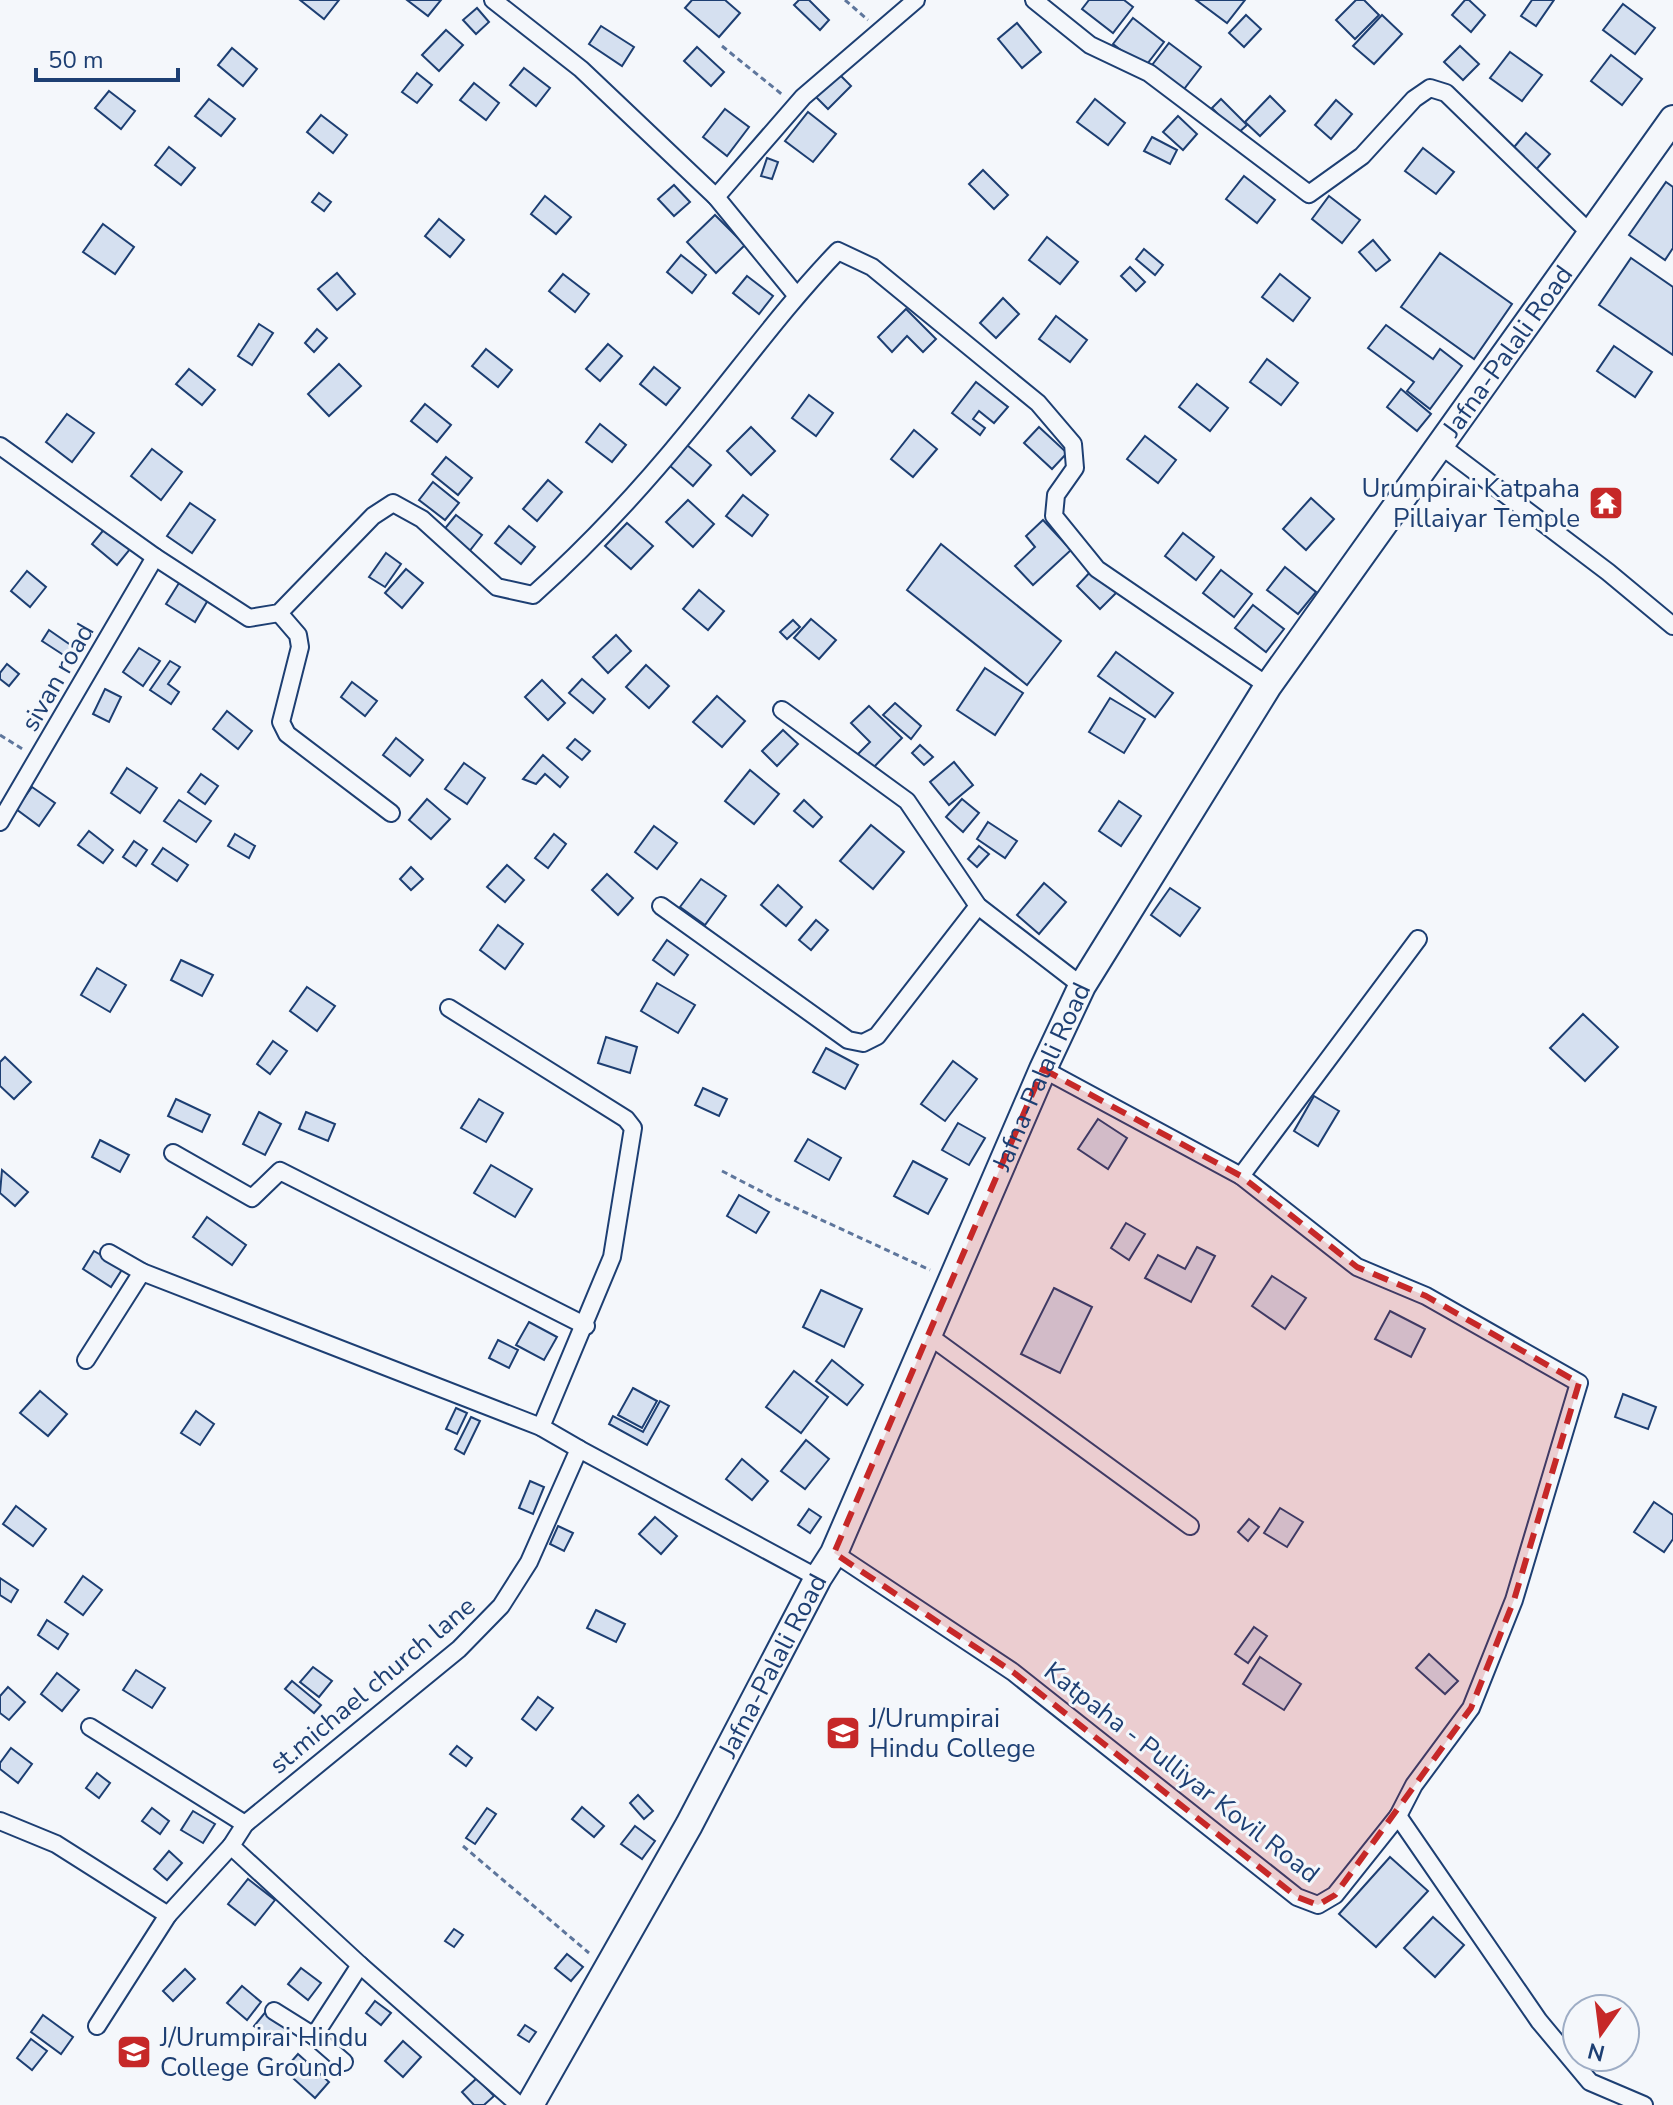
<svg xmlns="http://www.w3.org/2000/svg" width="1673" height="2105" font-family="'Nunito Sans',sans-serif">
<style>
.building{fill:#d5e0f0;stroke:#1d3f73;stroke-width:2}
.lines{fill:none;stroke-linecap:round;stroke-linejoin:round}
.street-casing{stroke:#1d3f73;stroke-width:20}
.primary-casing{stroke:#1d3f73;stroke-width:30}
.path{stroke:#5e769c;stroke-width:3;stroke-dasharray:6 4;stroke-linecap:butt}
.street{stroke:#f4f7fb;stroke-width:16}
.primary{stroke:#f4f7fb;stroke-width:26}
.marked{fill:#c62828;fill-opacity:0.2;stroke:#c62828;stroke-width:6;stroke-dasharray:16 10;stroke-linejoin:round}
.labels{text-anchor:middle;stroke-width:6;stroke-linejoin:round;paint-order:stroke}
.street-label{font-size:26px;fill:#1d3f73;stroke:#f4f7fb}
.poi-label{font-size:26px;fill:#1d3f73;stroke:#f4f7fb;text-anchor:start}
</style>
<rect width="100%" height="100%" fill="#f4f7fb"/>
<g class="building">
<path d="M300,0H339L324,19Z"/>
<path d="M407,0H441L428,16Z"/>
<path d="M692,0H725L740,13L719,37L685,8Z"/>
<path d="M799,0H809L829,20L820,30L794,5Z"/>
<path d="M1089,0H1124L1133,7L1113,33L1082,9Z"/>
<path d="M1196,0H1245L1227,23Z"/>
<path d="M1356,0H1364L1379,15L1355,39L1336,20Z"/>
<path d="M1465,0H1469L1485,15L1471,32L1452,15Z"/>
<path d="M1532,0H1554L1536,26L1521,16Z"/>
<path d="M1623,4L1655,28L1635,54L1603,30Z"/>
<path d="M477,8L489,22L476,34L463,20Z"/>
<path d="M1246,15L1261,29L1244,47L1229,33Z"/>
<path d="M1382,15L1402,34L1374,64L1353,46Z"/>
<path d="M1133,18L1164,42L1144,68L1113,44Z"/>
<path d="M1017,23L1041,52L1022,68L998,39Z"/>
<path d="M601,26L634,47L622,66L589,44Z"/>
<path d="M446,30L463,45L439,71L422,55Z"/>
<path d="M1169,43L1201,67L1181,93L1149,69Z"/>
<path d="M1460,46L1479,64L1463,80L1444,62Z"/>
<path d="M697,47L724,72L711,86L684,61Z"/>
<path d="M232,48L257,69L243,86L218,65Z"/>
<path d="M1510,52L1542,75L1522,101L1490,78Z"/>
<path d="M1611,55L1642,79L1622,105L1591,81Z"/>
<path d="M524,68L550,88L536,106L510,85Z"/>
<path d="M417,73L432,85L417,103L402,92Z"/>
<path d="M838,73L851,86L828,109L815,96Z"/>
<path d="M474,83L499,103L486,120L460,100Z"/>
<path d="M109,91L135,111L121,129L95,108Z"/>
<path d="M1270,96L1285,111L1260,136L1245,122Z"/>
<path d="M209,99L235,119L221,136L195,116Z"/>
<path d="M1095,99L1125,123L1108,145L1077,122Z"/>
<path d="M1221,99L1247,125L1237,134L1212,108Z"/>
<path d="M1336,100L1352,114L1331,139L1315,125Z"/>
<path d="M725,109L749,127L727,156L703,137Z"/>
<path d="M808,112L836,134L813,162L785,141Z"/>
<path d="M321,115L347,135L333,153L307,132Z"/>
<path d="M1178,116L1197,134L1183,150L1163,132Z"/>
<path d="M1526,133L1550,154L1534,172L1510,152Z"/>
<path d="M1152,137L1177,150L1170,164L1144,151Z"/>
<path d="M169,147L195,168L181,185L155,165Z"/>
<path d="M1423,148L1454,172L1436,194L1405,171Z"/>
<path d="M767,158L778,162L772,179L761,176Z"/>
<path d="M983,170L1008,195L994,209L969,184Z"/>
<path d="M1244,176L1275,200L1257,223L1226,199Z"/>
<path d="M1666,182L1673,187V248L1665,260L1629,235Z"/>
<path d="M674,185L690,202L674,216L658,199Z"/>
<path d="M319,193L331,202L324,211L312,202Z"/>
<path d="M545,196L571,217L556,234L531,214Z"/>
<path d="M1329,196L1360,220L1342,243L1312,219Z"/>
<path d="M715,215L745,245L716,273L687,242Z"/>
<path d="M439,219L464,240L450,257L425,236Z"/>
<path d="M103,224L134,247L115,274L83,252Z"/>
<path d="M1047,237L1078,262L1060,284L1029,260Z"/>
<path d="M1373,240L1390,260L1376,271L1359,252Z"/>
<path d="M1144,249L1163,265L1155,275L1136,259Z"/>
<path d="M1440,253L1512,304L1474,359L1401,307Z"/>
<path d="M681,255L706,275L692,293L667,272Z"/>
<path d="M1631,258L1673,287V355L1599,305Z"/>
<path d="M1130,267L1145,282L1136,291L1121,276Z"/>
<path d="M337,273L355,294L337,310L318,289Z"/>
<path d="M563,274L589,294L575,312L549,291Z"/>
<path d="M1280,274L1310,298L1293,321L1262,297Z"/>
<path d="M747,276L773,296L759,314L733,293Z"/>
<path d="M1003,298L1019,314L996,338L980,323Z"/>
<path d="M906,309L936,339L923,352L907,336L892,352L878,337Z"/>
<path d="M1056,316L1087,340L1070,362L1039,339Z"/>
<path d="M259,324L273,333L252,365L238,356Z"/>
<path d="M1386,325L1433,359L1440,349L1462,366L1430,409L1407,391L1414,382L1368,348Z"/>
<path d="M317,329L327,338L314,352L305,343Z"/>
<path d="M608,344L622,356L600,381L586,369Z"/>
<path d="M1614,346L1652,372L1635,397L1597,371Z"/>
<path d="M486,349L512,370L498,387L472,366Z"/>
<path d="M1267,359L1298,383L1281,405L1250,382Z"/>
<path d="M339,364L361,386L329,416L308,394Z"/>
<path d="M654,367L680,388L666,405L640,384Z"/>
<path d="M189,369L215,390L202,405L176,384Z"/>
<path d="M976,382L1008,407L994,423L979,411L973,419L985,428L980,435L952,413Z"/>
<path d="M1197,384L1228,408L1210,431L1179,407Z"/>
<path d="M1401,389L1431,414L1417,431L1387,407Z"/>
<path d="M809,395L833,413L816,436L792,418Z"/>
<path d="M425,404L451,425L437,442L411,421Z"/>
<path d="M67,414L94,433L72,462L46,442Z"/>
<path d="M600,424L626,445L612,462L586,442Z"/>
<path d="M751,427L775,451L751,475L727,451Z"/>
<path d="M1039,427L1067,453L1052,469L1024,443Z"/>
<path d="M914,430L937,449L913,477L891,459Z"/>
<path d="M1145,436L1176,460L1158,483L1127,459Z"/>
<path d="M687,445L711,465L693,486L669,465Z"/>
<path d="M152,449L182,472L161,500L131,476Z"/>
<path d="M446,457L472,478L458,495L432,474Z"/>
<path d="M548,480L562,492L537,521L523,509Z"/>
<path d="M433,482L459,503L445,520L419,500Z"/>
<path d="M743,495L768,515L752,536L726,516Z"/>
<path d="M1311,498L1334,519L1306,550L1283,529Z"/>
<path d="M688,500L714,524L693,547L666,522Z"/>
<path d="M190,503L215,520L192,553L167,536Z"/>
<path d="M456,515L482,535L468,553L442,532Z"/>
<path d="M1043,520L1071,550L1033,585L1015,566L1035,547L1026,536Z"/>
<path d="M627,523L653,546L631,569L605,546Z"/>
<path d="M509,526L535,547L521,564L495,543Z"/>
<path d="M106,527L131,548L117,565L92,544Z"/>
<path d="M1183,533L1214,557L1196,580L1165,556Z"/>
<path d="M941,544L1061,641L1027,685L907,590Z"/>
<path d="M386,553L401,564L385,587L369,577Z"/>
<path d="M1285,567L1316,592L1298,614L1267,590Z"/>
<path d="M1094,568L1118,591L1100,609L1077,586Z"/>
<path d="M406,569L423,583L402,608L385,593Z"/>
<path d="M1221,570L1252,594L1234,617L1203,593Z"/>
<path d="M27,571L46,587L30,607L11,591Z"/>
<path d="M179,583L208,600L195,622L166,604Z"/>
<path d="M699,590L724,611L708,630L683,609Z"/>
<path d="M1253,605L1284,629L1266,652L1235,628Z"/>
<path d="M811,619L836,640L819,659L794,638Z"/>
<path d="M793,620L800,627L787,639L780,632Z"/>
<path d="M49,630L72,646L65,656L42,641Z"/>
<path d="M616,635L631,651L608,673L593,657Z"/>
<path d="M139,648L160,661L143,686L123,672Z"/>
<path d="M1116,652L1173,693L1155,717L1098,676Z"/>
<path d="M170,661L180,667L168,684L179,692L171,704L150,690Z"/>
<path d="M7,664L19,674L9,686L0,679V673Z"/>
<path d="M646,665L669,686L649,708L626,687Z"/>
<path d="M985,668L1023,693L995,735L957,710Z"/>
<path d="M582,679L605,699L593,713L569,693Z"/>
<path d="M542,680L565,703L548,720L525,697Z"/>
<path d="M352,682L377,701L365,716L341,697Z"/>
<path d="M105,689L121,697L109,722L93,714Z"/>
<path d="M717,696L745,721L722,747L693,722Z"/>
<path d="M1110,698L1145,719L1124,753L1089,732Z"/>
<path d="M895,703L921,726L911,739L883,715Z"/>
<path d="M869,706L902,738L872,769L857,755L870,742L851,723Z"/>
<path d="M227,711L252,731L238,749L213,729Z"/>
<path d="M783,730L798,744L777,766L762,751Z"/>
<path d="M396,738L423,760L410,776L383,755Z"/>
<path d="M575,739L590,751L582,760L567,748Z"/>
<path d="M920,745L933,757L924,765L912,753Z"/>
<path d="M543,755L568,777L560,787L545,774L536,784L523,779Z"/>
<path d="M954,762L973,785L949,805L930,782Z"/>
<path d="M464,763L485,778L467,804L445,789Z"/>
<path d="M127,768L157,788L140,813L111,793Z"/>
<path d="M750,770L779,794L754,824L725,801Z"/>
<path d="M201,774L218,786L205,804L188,792Z"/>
<path d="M32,787L55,803L39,826L16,809Z"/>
<path d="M427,799L450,819L431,839L409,820Z"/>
<path d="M962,799L979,813L963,832L946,817Z"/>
<path d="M179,800L211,821L196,842L164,821Z"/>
<path d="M804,800L822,817L813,827L794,811Z"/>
<path d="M1119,801L1141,816L1121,846L1099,831Z"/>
<path d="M988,822L1017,841L1005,858L977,839Z"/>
<path d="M871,825L904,852L873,889L840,861Z"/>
<path d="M654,826L677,843L657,869L635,852Z"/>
<path d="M89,831L113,850L103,863L78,845Z"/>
<path d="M235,834L255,846L249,858L228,846Z"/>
<path d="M554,834L566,844L548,868L535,858Z"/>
<path d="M134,841L147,850L136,866L123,857Z"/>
<path d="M979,846L989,854L977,867L968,859Z"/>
<path d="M163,848L188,865L177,881L152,864Z"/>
<path d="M507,865L524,880L505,902L487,887Z"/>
<path d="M411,867L423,879L411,890L400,879Z"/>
<path d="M607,874L633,898L618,915L592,890Z"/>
<path d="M701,879L726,896L705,925L680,907Z"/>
<path d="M1044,883L1066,902L1039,934L1017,915Z"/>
<path d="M778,885L802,907L786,926L761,905Z"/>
<path d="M1170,888L1200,908L1180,936L1151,915Z"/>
<path d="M816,920L828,930L811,950L799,940Z"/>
<path d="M498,925L523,944L505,969L480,950Z"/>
<path d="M667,940L688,955L674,975L653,960Z"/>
<path d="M181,960L213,975L202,996L171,980Z"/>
<path d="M97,968L126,985L110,1012L81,995Z"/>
<path d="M657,983L695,1005L678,1033L641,1011Z"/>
<path d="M307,987L335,1006L317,1031L290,1011Z"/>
<path d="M1583,1014L1618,1047L1585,1081L1550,1048Z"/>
<path d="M606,1037L637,1047L630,1073L598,1063Z"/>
<path d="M273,1041L287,1051L270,1074L257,1064Z"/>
<path d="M826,1048L858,1065L845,1089L813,1072Z"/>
<path d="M5,1057L31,1082L14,1099L0,1086V1062Z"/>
<path d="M953,1061L977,1079L945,1121L921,1104Z"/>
<path d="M703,1088L727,1099L719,1116L695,1105Z"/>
<path d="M1314,1096L1339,1111L1318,1146L1294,1131Z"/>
<path d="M176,1099L210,1115L202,1132L168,1116Z"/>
<path d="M479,1099L503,1113L486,1142L461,1128Z"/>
<path d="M259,1112L281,1124L265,1155L243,1144Z"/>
<path d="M306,1112L335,1124L328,1141L299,1129Z"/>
<path d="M1098,1119L1127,1138L1108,1169L1078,1149Z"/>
<path d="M958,1123L985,1138L969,1165L942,1150Z"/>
<path d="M808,1139L841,1158L829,1180L795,1161Z"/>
<path d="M100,1140L129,1155L120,1172L92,1157Z"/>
<path d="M913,1161L947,1179L928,1214L894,1196Z"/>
<path d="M491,1165L532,1189L515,1217L474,1193Z"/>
<path d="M2,1170L28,1192L15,1206L0,1193Z"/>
<path d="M739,1195L769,1212L756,1233L727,1216Z"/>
<path d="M207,1217L246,1245L232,1265L193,1237Z"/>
<path d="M1126,1223L1145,1234L1129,1260L1111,1248Z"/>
<path d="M1197,1247L1215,1256L1191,1302L1145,1278L1158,1255L1185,1269Z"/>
<path d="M94,1251L123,1268L111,1287L83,1269Z"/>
<path d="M1272,1276L1306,1298L1285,1329L1252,1306Z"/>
<path d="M1054,1288L1092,1307L1060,1373L1021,1354Z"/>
<path d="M821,1290L862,1309L844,1347L803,1327Z"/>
<path d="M1390,1311L1425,1329L1411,1357L1375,1339Z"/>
<path d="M529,1322L557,1337L544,1360L516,1345Z"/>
<path d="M498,1340L518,1350L509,1368L489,1358Z"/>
<path d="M832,1360L863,1385L847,1405L816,1381Z"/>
<path d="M794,1371L828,1397L801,1433L766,1407Z"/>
<path d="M633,1388L657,1401L642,1428L618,1415Z"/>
<path d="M40,1391L67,1414L48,1436L20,1413Z"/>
<path d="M1623,1394L1656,1407L1648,1429L1615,1417Z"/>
<path d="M660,1401L669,1406L647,1445L609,1424L613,1416L643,1432Z"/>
<path d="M456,1408L467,1413L457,1434L446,1429Z"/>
<path d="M196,1411L214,1424L200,1445L181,1433Z"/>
<path d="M471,1417L480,1421L464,1454L455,1449Z"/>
<path d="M806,1440L829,1459L805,1489L781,1471Z"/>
<path d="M742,1459L768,1481L752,1500L726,1479Z"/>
<path d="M530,1481L544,1487L533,1514L519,1508Z"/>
<path d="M1654,1502L1673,1515V1539L1664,1552L1634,1532Z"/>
<path d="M16,1506L46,1529L33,1546L3,1524Z"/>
<path d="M1280,1508L1303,1522L1287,1547L1264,1533Z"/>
<path d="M809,1509L821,1517L810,1533L798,1525Z"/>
<path d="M655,1517L677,1536L661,1554L639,1534Z"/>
<path d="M1249,1519L1259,1527L1248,1541L1238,1532Z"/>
<path d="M558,1526L573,1533L564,1551L550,1544Z"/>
<path d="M83,1576L102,1590L83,1615L65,1602Z"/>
<path d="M0,1578L18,1590L11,1602L0,1595Z"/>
<path d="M596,1610L625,1624L616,1642L587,1628Z"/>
<path d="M47,1620L68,1634L58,1649L38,1635Z"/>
<path d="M1254,1627L1267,1636L1248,1663L1235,1654Z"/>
<path d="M1429,1654L1458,1681L1445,1694L1416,1668Z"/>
<path d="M1260,1657L1301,1684L1284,1710L1243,1684Z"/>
<path d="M313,1667L332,1681L319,1697L300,1682Z"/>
<path d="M136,1670L165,1688L152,1708L123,1690Z"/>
<path d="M57,1673L79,1690L62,1711L41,1694Z"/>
<path d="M292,1681L321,1705L314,1713L285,1689Z"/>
<path d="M8,1687L25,1702L9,1720L0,1713V1696Z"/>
<path d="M538,1697L553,1708L536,1730L522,1719Z"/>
<path d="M457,1746L472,1758L466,1766L450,1754Z"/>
<path d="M11,1748L32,1764L18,1783L0,1769V1763Z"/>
<path d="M97,1773L110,1783L99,1798L86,1788Z"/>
<path d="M638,1795L653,1811L644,1819L630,1803Z"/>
<path d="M582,1807L604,1826L594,1837L572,1819Z"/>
<path d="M152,1808L169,1821L160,1834L142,1821Z"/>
<path d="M487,1808L496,1814L475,1844L466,1838Z"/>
<path d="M193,1811L215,1824L203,1843L181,1830Z"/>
<path d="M635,1826L655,1841L642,1859L621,1844Z"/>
<path d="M169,1851L182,1863L167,1880L154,1869Z"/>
<path d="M1390,1857L1428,1891L1376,1947L1339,1914Z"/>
<path d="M248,1879L275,1900L255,1925L228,1904Z"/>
<path d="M1433,1917L1464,1945L1435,1977L1404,1948Z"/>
<path d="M454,1929L463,1935L454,1947L445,1941Z"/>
<path d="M567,1954L583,1967L571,1981L555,1968Z"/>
<path d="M301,1968L321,1983L308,2000L288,1984Z"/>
<path d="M185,1969L195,1979L173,2001L163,1991Z"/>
<path d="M242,1986L261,2002L247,2020L227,2003Z"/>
<path d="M375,2001L391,2013L381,2025L366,2013Z"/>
<path d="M268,2009L293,2030L278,2046L254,2026Z"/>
<path d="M43,2015L73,2037L61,2054L31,2032Z"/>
<path d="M525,2025L536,2032L529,2042L518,2035Z"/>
<path d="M31,2039L47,2051L32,2070L17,2058Z"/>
<path d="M403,2041L421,2057L403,2077L385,2061Z"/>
<path d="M298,2054L329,2082L315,2098L284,2070Z"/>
<path d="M477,2078L494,2096L484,2105H474L462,2092Z"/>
</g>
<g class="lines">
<g class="street-casing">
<g id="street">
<path d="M493,0L581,69L716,197L796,295"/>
<path d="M1034,0L1090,45L1149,73L1309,194L1362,156L1414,99L1430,88L1446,93L1591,234"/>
<path d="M716,197L803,97L916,0"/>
<path d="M1440,445L1608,572L1673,626"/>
<path d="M0,446L155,557L249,618L279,613L373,516L393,503L422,519L497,587L533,595C589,545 641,489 689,430C739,370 784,307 838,251L872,267L1038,403L1073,444L1075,468L1056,495L1054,516L1097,569L1268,686"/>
<path d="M279,613L298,635L300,647L281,722L287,734L391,813"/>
<path d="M782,710L907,801L978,906L1082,986"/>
<path d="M0,822L155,557"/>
<path d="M661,906L848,1040L863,1043L877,1036L978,906"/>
<path d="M449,1008L626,1119L633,1128L612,1257L541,1427"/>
<path d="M1043,1069L1241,1176L1357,1267L1426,1296L1579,1383L1514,1600L1471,1708L1414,1785L1398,1816"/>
<path d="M173,1153L252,1198L280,1171L586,1326"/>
<path d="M1241,1176L1418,939"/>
<path d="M109,1253L142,1272"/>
<path d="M928,1335L1190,1526"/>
<path d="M86,1360L142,1272L541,1427L579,1449"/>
<path d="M834,1553L1013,1672L1297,1897L1318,1905L1335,1895L1398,1816L1539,2021L1590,2082L1644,2105"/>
<path d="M90,1727L245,1824"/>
<path d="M0,1821L56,1844L168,1915L231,1846"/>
<path d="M274,2011L314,2036L360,1965"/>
<path d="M97,2026L168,1915"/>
<path d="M314,2036L344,2062"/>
<path d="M519,2105L360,1965L231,1846L245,1824L459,1649L501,1606L529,1562L579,1449L818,1578"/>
</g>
</g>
<g class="primary-casing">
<g id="primary">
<path id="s1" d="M530,2105L689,1825L818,1578L834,1553L1043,1069L1082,986L1268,686L1673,119"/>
</g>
</g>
<g class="path">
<path d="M845,0L868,20"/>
<path d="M722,46L784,96"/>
<path d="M0,735L24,750"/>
<path d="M722,1171L774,1198L930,1270"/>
<path d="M463,1846L589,1953"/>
</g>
<use href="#street" class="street"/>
<use href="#primary" class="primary"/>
</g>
<path class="marked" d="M1043,1069L1241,1176L1357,1267L1426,1296L1579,1383L1514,1600L1471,1708L1335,1895L1318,1905L1297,1897L1013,1672L834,1553Z"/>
<defs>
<g id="temple-square" transform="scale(1.8)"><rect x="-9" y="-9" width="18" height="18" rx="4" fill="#c62828" stroke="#f4f7fb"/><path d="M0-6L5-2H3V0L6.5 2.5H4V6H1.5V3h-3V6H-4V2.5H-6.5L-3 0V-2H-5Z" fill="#fff"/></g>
<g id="school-square" transform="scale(1.8)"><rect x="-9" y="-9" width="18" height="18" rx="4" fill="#c62828" stroke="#f4f7fb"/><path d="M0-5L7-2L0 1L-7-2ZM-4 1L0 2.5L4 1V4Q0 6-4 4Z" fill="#fff"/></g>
</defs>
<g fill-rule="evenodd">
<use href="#temple-square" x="1606" y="503"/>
<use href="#school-square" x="843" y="1733"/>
<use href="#school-square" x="134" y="2052"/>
</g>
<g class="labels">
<g class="street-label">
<text dy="9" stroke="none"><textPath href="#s1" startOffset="2014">Jafna-Palali Road</textPath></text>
<text transform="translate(57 677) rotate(-60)" y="9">sivan road</text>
<text dy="9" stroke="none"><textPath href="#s1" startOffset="1150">Jafna-Palali Road</textPath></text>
<text dy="9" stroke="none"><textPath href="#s1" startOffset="502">Jafna-Palali Road</textPath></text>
<text transform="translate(372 1685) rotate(-40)" y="9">st.michael church lane</text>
<text transform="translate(1182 1772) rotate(38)" y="9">Katpaha - Pulliyar Kovil Road</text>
</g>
<g class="poi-label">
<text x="1580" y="497" text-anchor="end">Urumpirai Katpaha<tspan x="1580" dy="30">Pillaiyar Temple</tspan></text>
<text x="869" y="1727">J/Urumpirai<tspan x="869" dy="30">Hindu College</tspan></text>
<text x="160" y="2046">J/Urumpirai Hindu<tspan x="160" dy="30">College Ground</tspan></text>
</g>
</g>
<g transform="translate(1601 2033) rotate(194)"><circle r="38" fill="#f4f7fb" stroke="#9eadc5" stroke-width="2"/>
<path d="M0-6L14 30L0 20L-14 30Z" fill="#c62828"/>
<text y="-12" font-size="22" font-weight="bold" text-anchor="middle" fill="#1d3f73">N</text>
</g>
<path d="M36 68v12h142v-12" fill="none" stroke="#1d3f73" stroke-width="4"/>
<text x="48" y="68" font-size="24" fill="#1d3f73" stroke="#f4f7fb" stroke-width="6" paint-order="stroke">50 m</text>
</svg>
